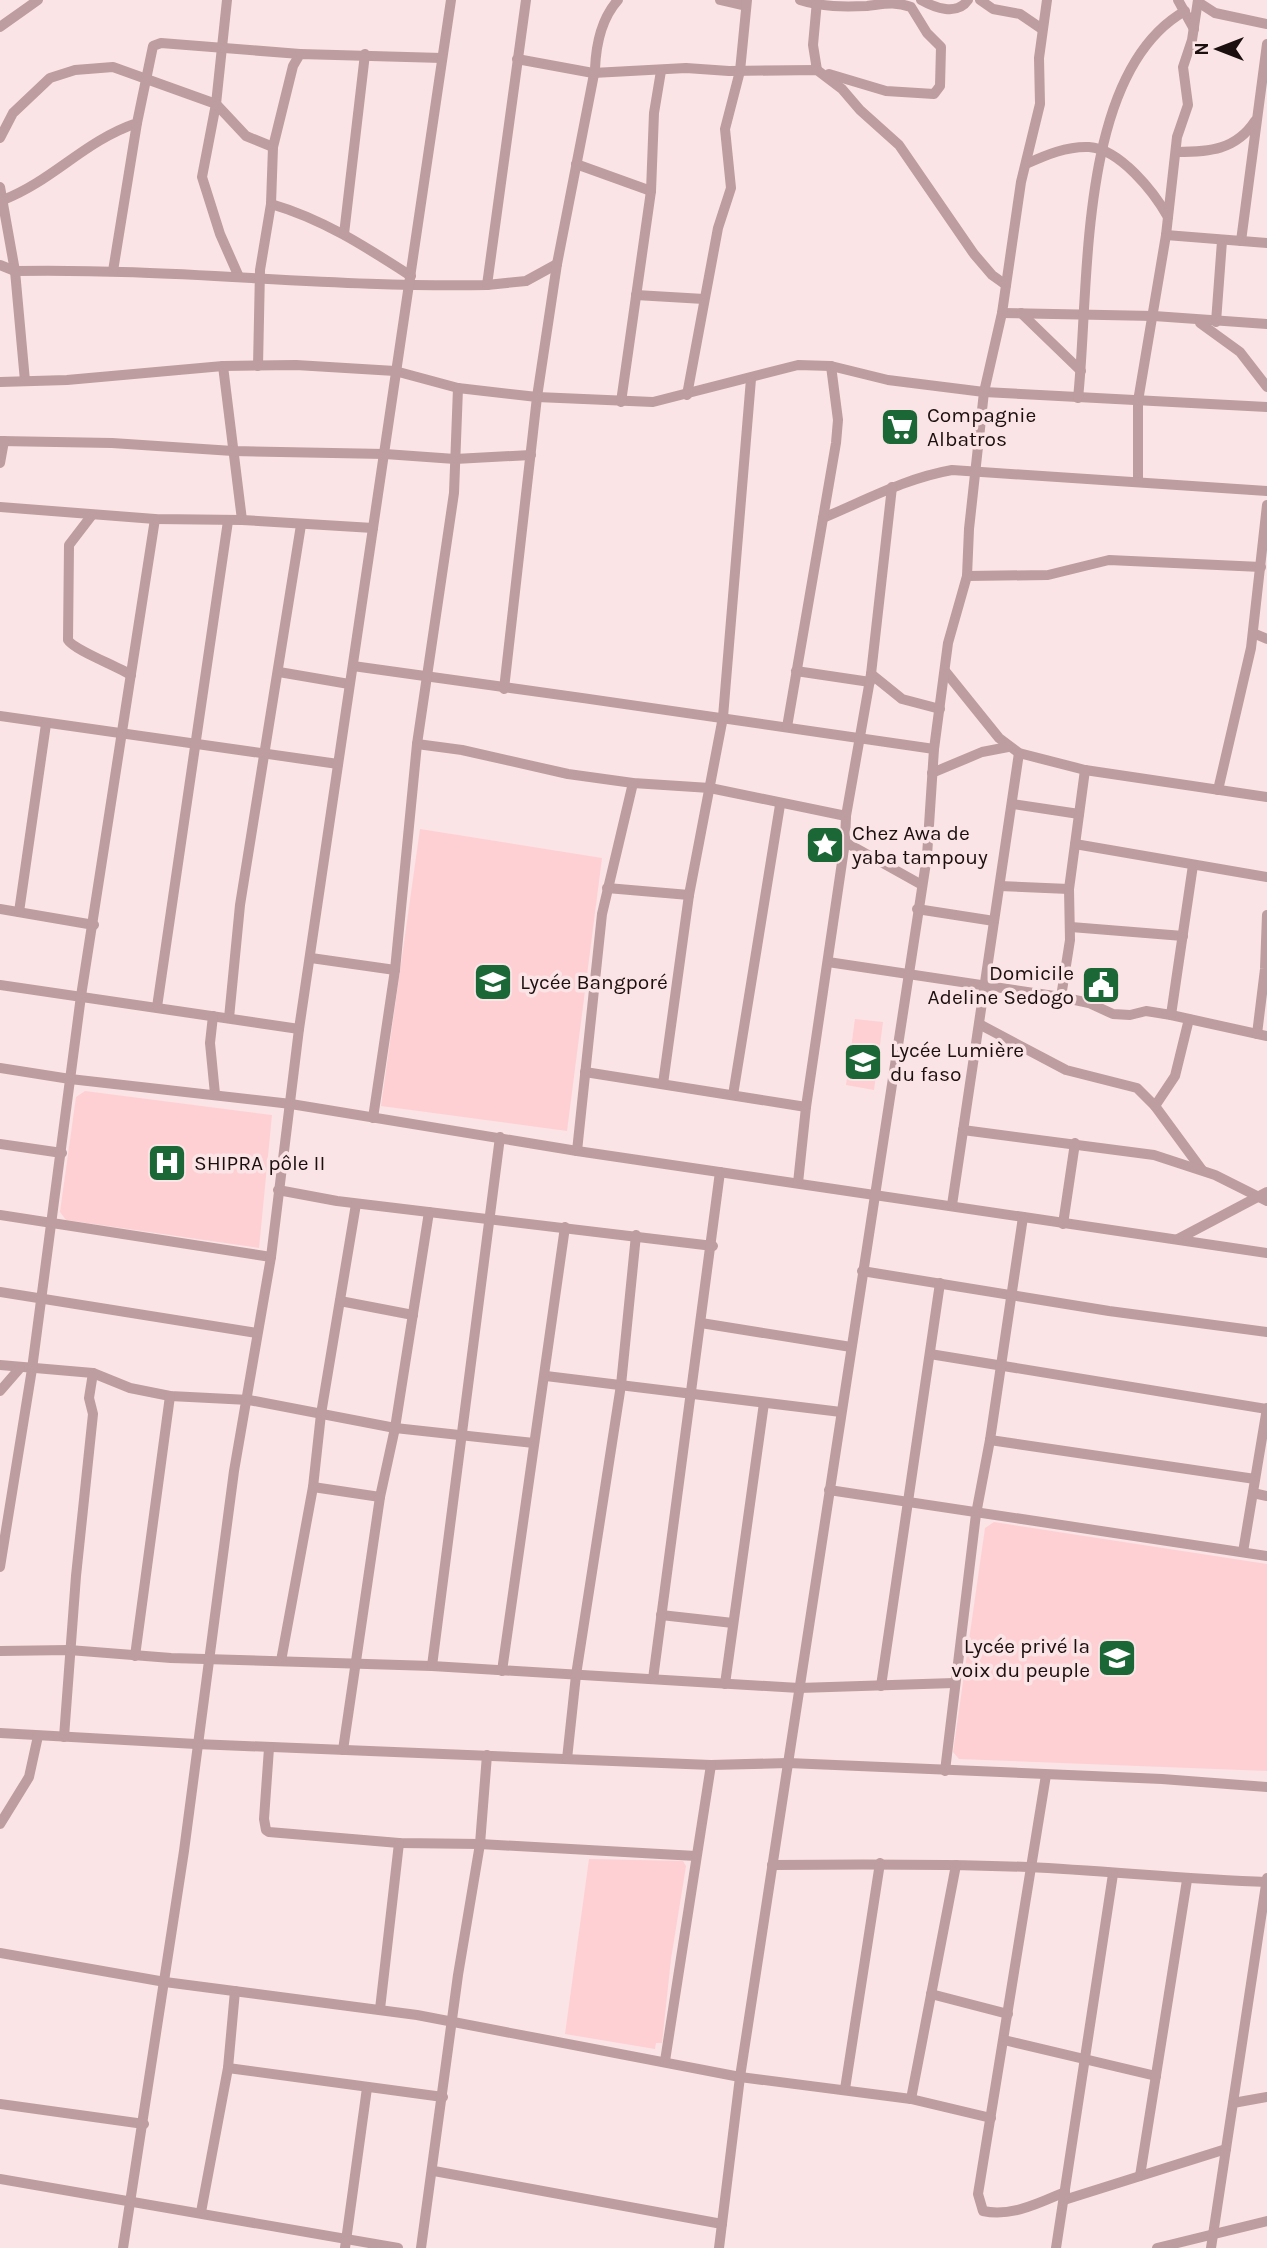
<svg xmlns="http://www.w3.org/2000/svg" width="1267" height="2248" font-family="Karla,sans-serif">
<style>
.built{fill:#fed0d3}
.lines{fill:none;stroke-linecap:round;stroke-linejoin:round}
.minor{stroke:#bd9d9f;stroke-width:10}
.labels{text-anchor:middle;stroke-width:7;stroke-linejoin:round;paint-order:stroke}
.poi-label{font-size:21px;fill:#1c0f10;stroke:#fbe4e5;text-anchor:start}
</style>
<rect width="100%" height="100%" fill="#fbe4e5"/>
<g class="built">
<path d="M420,829L602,858L567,1131L381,1106Z"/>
<path d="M855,1019L883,1022L874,1090L846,1085Z"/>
<path d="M85,1091L272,1115L259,1248L66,1220L60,1212L76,1097Z"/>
<path d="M994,1522L1267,1564V1771L959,1759L953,1752L985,1528Z"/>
<path d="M589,1859L683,1861L686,1866L671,1959L662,2043H656L655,2049L565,2034Z"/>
</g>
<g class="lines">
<g class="minor">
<path d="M227,0L216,104L202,177L220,234L239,277"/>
<path d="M720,0L746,6"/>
<path d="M800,0C822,7 844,7 867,6C884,4 894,1 911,7L927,33L941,47L940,86L934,94L886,91L829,74"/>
<path d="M921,0C935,8 957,16 968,0"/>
<path d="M980,0L993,9L1020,14L1042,29"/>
<path d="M1178,0L1194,29"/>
<path d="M817,1L813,45L817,70"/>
<path d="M1198,2L1215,13L1267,24"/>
<path d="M0,27L38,0"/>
<path d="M517,59L593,73L686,68L729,71L817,70L842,89L860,110L899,145L974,254L992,275L1006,285"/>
<path d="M0,138L13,113L50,78L75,70L113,67L216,104L246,136L273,147"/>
<path d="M1177,152C1209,152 1236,150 1255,121"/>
<path d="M576,164L651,191"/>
<path d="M1026,164C1046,155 1067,146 1089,147C1120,149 1154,192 1168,217"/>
<path d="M0,187L15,271L25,381"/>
<path d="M3,200C54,180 84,141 137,123L153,46L161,43L300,54"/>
<path d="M271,204C323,219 366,247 411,276"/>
<path d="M344,234L365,54"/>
<path d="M1166,235L1267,243"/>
<path d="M1241,241L1267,44"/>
<path d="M0,265L15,271C173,268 330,288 487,285L526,0"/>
<path d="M113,271L137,123"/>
<path d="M487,285L526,281L557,264"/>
<path d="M636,295L704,299"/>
<path d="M1002,313L1154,316L1267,324"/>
<path d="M1021,313L1081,371"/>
<path d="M1216,322L1222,241"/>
<path d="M1200,323L1240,352L1267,387"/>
<path d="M223,366L242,520"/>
<path d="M258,366L260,270L271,204L273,147L293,66L300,54L442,58"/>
<path d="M0,382L67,380L223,366L296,365L395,371L458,388L537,397L653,402L798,365L831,366L888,380L984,392L1267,407"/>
<path d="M687,395L718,228L731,188L725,129L740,71L747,0"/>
<path d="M1078,398C1090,289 1076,73 1185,11"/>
<path d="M621,402L651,191L654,113L661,71"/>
<path d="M0,441L112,443L233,451L385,454L455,459L531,455"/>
<path d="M0,463L4,441"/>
<path d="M1138,482V401L1166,235L1177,137L1188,105L1183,67L1192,40L1198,0"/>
<path d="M0,507L155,519L242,520L373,528"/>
<path d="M92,515L69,545L68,640C74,650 117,666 131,675"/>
<path d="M823,518C866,500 906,478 952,470L1267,491"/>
<path d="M967,576L1048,575L1109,560L1261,567"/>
<path d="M1253,633L1267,639"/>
<path d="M353,666C547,692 740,721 934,749"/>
<path d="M796,671L870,682"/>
<path d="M945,671L999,738L1019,753L1085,770L1267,797"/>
<path d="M279,672L349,684"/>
<path d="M871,674L902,699L940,709"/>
<path d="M504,689L537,397L557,264L595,69C596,44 601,19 618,0"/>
<path d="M0,716L338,764"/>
<path d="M787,727L836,443L838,420L831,366"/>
<path d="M417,744L462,750L568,774L633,783L710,788L846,816"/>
<path d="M932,773L982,752L1008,747"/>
<path d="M1218,790L1251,648L1267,505"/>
<path d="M1013,804L1079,814"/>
<path d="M845,842L922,885"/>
<path d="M1075,844L1267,877"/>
<path d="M1000,886L1069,889"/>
<path d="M607,888L689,895"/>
<path d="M0,909L94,925"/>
<path d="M917,909L994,921"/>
<path d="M19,912L46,724"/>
<path d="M1071,927L1183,936"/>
<path d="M311,958L395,970"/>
<path d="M828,962L1061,997L1089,1003L1113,1014L1130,1015L1146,1011L1171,1015L1267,1036"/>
<path d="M0,985L299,1029"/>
<path d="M1061,997L1070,940L1069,889L1085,770"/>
<path d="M157,1007L228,521"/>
<path d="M1171,1015L1193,865"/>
<path d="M213,1016L210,1043L215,1094"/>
<path d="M229,1018L240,905L301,525"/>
<path d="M979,1024L1066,1070L1137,1088L1155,1106L1202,1170"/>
<path d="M1257,1034L1265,969L1267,915"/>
<path d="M0,1068L70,1079L291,1104L577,1151L1267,1253"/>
<path d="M585,1072L806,1107"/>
<path d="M663,1084L689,895L723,717L751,379"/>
<path d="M733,1095L780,805"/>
<path d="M1155,1106L1175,1076L1189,1019"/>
<path d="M373,1118L395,970L417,744L454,493L458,388"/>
<path d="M963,1130L1154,1155L1215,1175L1267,1201"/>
<path d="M0,1144L62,1153"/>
<path d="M577,1151L602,914L633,783"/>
<path d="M798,1183L806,1107L845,842L846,816L871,674L892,487"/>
<path d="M278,1190L337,1201L713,1246"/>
<path d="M952,1205L1019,753"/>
<path d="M0,1215L271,1257"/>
<path d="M1063,1224L1075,1143"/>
<path d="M1178,1239L1267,1192"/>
<path d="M862,1271L1109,1311L1267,1332"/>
<path d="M0,1292L257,1333"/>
<path d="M340,1301L413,1315"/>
<path d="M701,1323L851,1347"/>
<path d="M930,1354L1267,1409"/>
<path d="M0,1365L93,1373L130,1388L170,1396L249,1400L395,1428L534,1443"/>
<path d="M546,1376L841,1412"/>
<path d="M0,1391L20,1368"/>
<path d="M990,1440L1255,1479"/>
<path d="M313,1487L321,1414L356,1204"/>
<path d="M829,1490L1267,1556"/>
<path d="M1253,1493L1267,1496"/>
<path d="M1243,1552L1267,1408"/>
<path d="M0,1567L32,1369L81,996L155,519"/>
<path d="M661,1615L733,1623"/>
<path d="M0,1651L69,1650L171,1658L432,1666L799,1688L954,1683"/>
<path d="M135,1656L170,1396"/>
<path d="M281,1661L313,1487L380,1497"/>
<path d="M432,1666L500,1137"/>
<path d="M502,1671L565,1227"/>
<path d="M653,1679L720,1172"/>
<path d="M725,1684L764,1403"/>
<path d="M881,1686L940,1283"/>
<path d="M0,1733L196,1744L711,1765L788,1763L1162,1779L1267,1787"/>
<path d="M64,1737L76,1576L93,1414L89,1398L93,1373"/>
<path d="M269,1748L264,1819L266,1830L269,1832L399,1843L480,1844L696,1856"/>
<path d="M343,1750L380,1497L395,1428L429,1212"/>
<path d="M567,1759L576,1675L621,1385L636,1235"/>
<path d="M945,1771L976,1514L990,1440L1023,1217"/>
<path d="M1046,1775L978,2194L983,2211C1012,2217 1039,2203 1065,2192"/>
<path d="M0,1824L29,1777L38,1736"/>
<path d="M772,1865C858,1864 943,1864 1028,1867C1108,1871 1187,1879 1267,1882"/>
<path d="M0,1953L165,1982L417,2015L740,2077L911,2099L991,2118"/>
<path d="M931,1994L1008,2014"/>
<path d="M380,2009L399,1843"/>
<path d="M1004,2040L1156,2076"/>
<path d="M665,2061L711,1765"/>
<path d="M228,2068L443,2097"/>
<path d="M845,2089L880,1863"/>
<path d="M911,2099L956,1865"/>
<path d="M1233,2103L1267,2097"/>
<path d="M0,2104L144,2124"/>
<path d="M434,2171L722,2224"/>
<path d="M1140,2176L1187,1880"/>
<path d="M0,2179L398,2248"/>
<path d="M1064,2200L1226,2149"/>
<path d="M201,2212L228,2068L235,1991"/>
<path d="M123,2248L184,1851L234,1471L271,1257L299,1029L451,0"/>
<path d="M345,2248L367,2088"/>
<path d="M421,2248L458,1975L480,1844L487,1755"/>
<path d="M719,2248L740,2077L927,856L934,749L948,643L967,576L969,529L984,392L1002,313L1021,182L1040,104L1039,58L1047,0"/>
<path d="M1056,2248L1113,1874"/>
<path d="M1157,2248L1267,2221"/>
<path d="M1211,2248L1267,1878"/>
</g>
</g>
<defs>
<g id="supermarket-square" transform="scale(2.0125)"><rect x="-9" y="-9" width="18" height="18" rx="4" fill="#1b6736" stroke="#fbe4e5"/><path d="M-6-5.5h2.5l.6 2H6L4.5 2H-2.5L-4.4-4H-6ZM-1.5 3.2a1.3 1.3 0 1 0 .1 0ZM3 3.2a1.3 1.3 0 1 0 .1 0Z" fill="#fff"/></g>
<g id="sight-square" transform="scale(2.0125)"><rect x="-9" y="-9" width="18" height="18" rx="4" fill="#1b6736" stroke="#fbe4e5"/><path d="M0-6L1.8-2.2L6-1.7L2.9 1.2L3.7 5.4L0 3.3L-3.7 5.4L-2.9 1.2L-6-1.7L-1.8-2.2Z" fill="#fff"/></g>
<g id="school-square" transform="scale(2.0125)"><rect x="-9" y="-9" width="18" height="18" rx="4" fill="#1b6736" stroke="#fbe4e5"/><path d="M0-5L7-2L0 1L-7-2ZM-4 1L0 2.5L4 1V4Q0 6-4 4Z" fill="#fff"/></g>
<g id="civic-square" transform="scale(2.0125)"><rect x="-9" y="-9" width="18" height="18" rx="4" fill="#1b6736" stroke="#fbe4e5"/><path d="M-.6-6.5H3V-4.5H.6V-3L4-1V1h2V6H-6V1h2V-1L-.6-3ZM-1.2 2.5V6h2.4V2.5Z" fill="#fff"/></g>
<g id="hospital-square" transform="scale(2.0125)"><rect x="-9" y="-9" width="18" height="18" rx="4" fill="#1b6736" stroke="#fbe4e5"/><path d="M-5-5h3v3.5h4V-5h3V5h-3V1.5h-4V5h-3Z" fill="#fff"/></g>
</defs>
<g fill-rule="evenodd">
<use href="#supermarket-square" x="900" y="427"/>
<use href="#sight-square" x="825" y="845"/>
<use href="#school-square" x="493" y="982"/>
<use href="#civic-square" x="1101" y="985"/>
<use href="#school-square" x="863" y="1062"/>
<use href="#hospital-square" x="167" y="1163"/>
<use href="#school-square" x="1117" y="1658"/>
</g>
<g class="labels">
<g class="poi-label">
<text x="927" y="422">Compagnie<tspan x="927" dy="24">Albatros</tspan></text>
<text x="852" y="840">Chez Awa de<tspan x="852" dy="24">yaba tampouy</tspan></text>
<text x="1074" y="980" text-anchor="end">Domicile<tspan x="1074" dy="24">Adeline Sedogo</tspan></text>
<text x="520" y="989">Lycée Bangporé</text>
<text x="890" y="1057">Lycée Lumière<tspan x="890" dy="24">du faso</tspan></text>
<text x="194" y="1170">SHIPRA pôle II</text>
<text x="1090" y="1653" text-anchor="end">Lycée privé la<tspan x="1090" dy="24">voix du peuple</tspan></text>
</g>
</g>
<g transform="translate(1218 49) rotate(270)" stroke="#fbe4e5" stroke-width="5" paint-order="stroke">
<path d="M0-5L12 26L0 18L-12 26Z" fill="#1c0f10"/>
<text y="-10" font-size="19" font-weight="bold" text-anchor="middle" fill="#1c0f10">N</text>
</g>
</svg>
